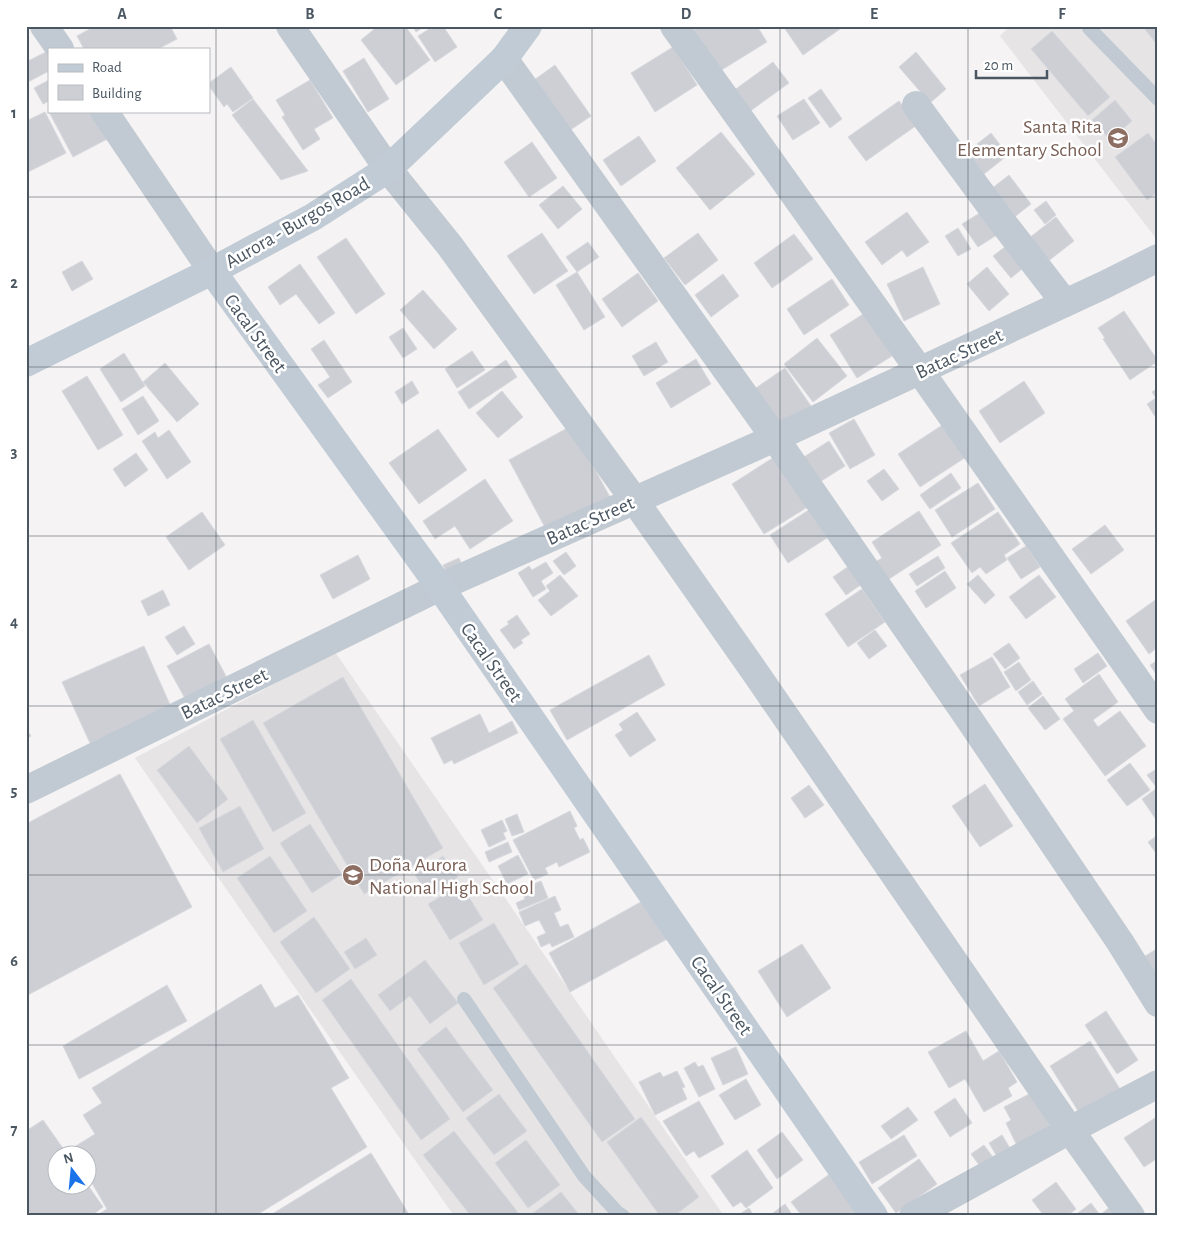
<svg xmlns="http://www.w3.org/2000/svg" width="1184" height="1242" font-family="'Alegreya Sans',sans-serif">
<style>
.education{fill:#e6e4e5}
.building{fill:#cdcfd5;stroke:#d7d9de}
.lines{fill:none;stroke-linecap:round;stroke-linejoin:round}
.lane{stroke:#c1cad2;stroke-width:14}
.street{stroke:#c1cad2;stroke-width:28}
.secondary{stroke:#c1cbd6;stroke-width:28}
.grid{fill:none;stroke:#4a5661;stroke-width:1;stroke-opacity:0.55}
.labels{text-anchor:middle;stroke-width:5;stroke-linejoin:round;paint-order:stroke}
.education-label{font-size:20px;fill:#785e54;stroke:#fff;text-anchor:end}
.street-label{font-size:20px;fill:#4a5661;stroke:#fff}
.neatline{fill:none;stroke:#4a5661;stroke-width:2}
.grid-label{font-size:16px;text-anchor:middle;font-weight:bold;fill:#4a5661}
</style>
<rect width="100%" height="100%" fill="#f5f3f3"/>
<g class="education">
<path d="M1010,26H1158V241L1000,36Z"/>
<path d="M335,652L570,992L724,1216H454L135,758Z"/>
</g>
<g class="building">
<path d="M95,26H115V28L119,26H170L177,39L158,49H84L77,36Z"/>
<path d="M378,26H405L430,60L396,85L361,40Z"/>
<path d="M413,26H425L416,32Z"/>
<path d="M434,26H443L457,47L435,62L418,36Z"/>
<path d="M699,26H757L767,42L720,71L694,30Z"/>
<path d="M783,26H839L840,29L803,55Z"/>
<path d="M1146,26H1158V46L1144,28Z"/>
<path d="M1052,31L1110,97L1088,116L1031,49Z"/>
<path d="M673,47L697,85L655,112L631,73Z"/>
<path d="M46,52L49,57V71L26,83V62Z"/>
<path d="M916,52L946,89L930,103L899,67Z"/>
<path d="M364,58L389,99L368,112L343,71Z"/>
<path d="M773,62L789,83L749,112L733,91Z"/>
<path d="M555,65L591,116L563,135L527,85Z"/>
<path d="M231,67L253,98L233,112L227,104L224,107L209,86V83Z"/>
<path d="M49,80V101L43,104L34,88Z"/>
<path d="M310,80L333,118L314,129L320,139L303,150L282,117L285,115L276,100Z"/>
<path d="M821,89L842,119L830,128L808,98Z"/>
<path d="M253,99L308,171L281,180L232,115Z"/>
<path d="M804,99L820,123L793,140L777,116Z"/>
<path d="M1115,100L1132,121L1110,140L1092,120Z"/>
<path d="M899,101L917,125L866,161L848,137Z"/>
<path d="M49,109V111H97L111,137L73,157L48,110Z"/>
<path d="M45,112L66,153L28,172L26,167V121Z"/>
<path d="M721,132L755,174L710,210L676,168Z"/>
<path d="M991,133L1008,155L984,174L967,152Z"/>
<path d="M1148,133L1158,146V192L1147,200L1115,157Z"/>
<path d="M639,136L656,161L621,186L603,160Z"/>
<path d="M532,142L557,178L529,197L504,162Z"/>
<path d="M1009,175L1031,204L1008,222L986,193Z"/>
<path d="M563,186L582,209L558,229L539,205Z"/>
<path d="M1046,201L1056,215L1045,224L1034,210Z"/>
<path d="M988,208L1003,231L978,247L962,224Z"/>
<path d="M907,212L929,242L907,257L902,250L882,265L865,242Z"/>
<path d="M1056,217L1074,241L1042,266L1024,242Z"/>
<path d="M958,228L971,249L958,256L945,236Z"/>
<path d="M542,233L568,271L534,294L507,256Z"/>
<path d="M698,233L718,260L685,285L664,258Z"/>
<path d="M794,234L813,259L772,288L754,263Z"/>
<path d="M346,238L385,294L356,314L317,257Z"/>
<path d="M588,242L599,257L577,272L566,257Z"/>
<path d="M1010,243L1028,264L1011,278L993,256Z"/>
<path d="M82,261L93,279L72,291L62,272Z"/>
<path d="M300,264L335,313L319,324L296,294L280,305L268,287Z"/>
<path d="M923,267L940,304L904,321L887,284Z"/>
<path d="M987,267L1009,294L989,311L967,284Z"/>
<path d="M577,272L605,317L584,330L556,285Z"/>
<path d="M638,273L658,301L622,327L602,299Z"/>
<path d="M723,274L739,296L711,317L695,295Z"/>
<path d="M832,279L849,305L804,335L787,309Z"/>
<path d="M423,290L457,329L434,349L400,310Z"/>
<path d="M1124,311L1158,361L1130,380L1103,339L1105,338L1098,328Z"/>
<path d="M865,313L892,356L857,378L830,335Z"/>
<path d="M403,328L417,349L403,358L389,337Z"/>
<path d="M817,338L847,376L813,402L784,364Z"/>
<path d="M324,340L352,382L328,398L318,385L330,377L311,349Z"/>
<path d="M656,342L668,362L644,376L632,356Z"/>
<path d="M472,351L485,370L457,388L445,369Z"/>
<path d="M124,353L145,386L121,402L100,369Z"/>
<path d="M696,359L711,384L671,408L656,383Z"/>
<path d="M506,360L517,377L469,409L458,392Z"/>
<path d="M165,363L199,404L177,422L143,382Z"/>
<path d="M785,368L813,409L782,431L753,390Z"/>
<path d="M87,376L123,435L98,450L62,391Z"/>
<path d="M412,381L419,393L402,404L395,392Z"/>
<path d="M1024,381L1045,413L1000,443L979,411Z"/>
<path d="M1158,388V421L1147,404L1156,398L1152,392Z"/>
<path d="M502,391L523,417L498,438L476,413Z"/>
<path d="M143,396L159,421L138,435L122,409Z"/>
<path d="M854,419L875,455L850,469L829,433Z"/>
<path d="M944,424L966,457L920,487L898,454Z"/>
<path d="M571,426L611,499L548,533L509,460Z"/>
<path d="M438,429L467,470L419,504L389,463Z"/>
<path d="M169,430L191,462L167,479L142,441L155,432L158,438Z"/>
<path d="M829,441L845,466L815,485L799,460Z"/>
<path d="M782,452L814,503L764,534L732,484Z"/>
<path d="M136,453L148,470L125,487L113,469Z"/>
<path d="M884,469L899,489L882,501L867,481Z"/>
<path d="M951,473L961,488L930,509L920,495Z"/>
<path d="M485,479L513,521L470,549L455,526L435,539L423,521Z"/>
<path d="M978,483L995,509L952,537L935,510Z"/>
<path d="M815,506L833,534L788,563L770,535Z"/>
<path d="M919,511L941,545L886,581L874,563L882,558L872,542Z"/>
<path d="M202,512L225,545L189,570L166,537Z"/>
<path d="M998,512L1020,544L1004,555L1007,560L986,574L980,567L972,573L951,543Z"/>
<path d="M1105,525L1124,550L1091,574L1072,549Z"/>
<path d="M1026,546L1040,567L1021,579L1007,558Z"/>
<path d="M566,552L576,566L564,575L553,561Z"/>
<path d="M358,555L370,579L333,599L320,575Z"/>
<path d="M938,556L945,568L917,586L909,574Z"/>
<path d="M459,558L466,573L450,580L443,565Z"/>
<path d="M546,562L553,573L541,581L546,589L533,597L518,573L529,566L532,570Z"/>
<path d="M849,566L862,584L846,595L833,577Z"/>
<path d="M945,571L956,588L926,608L915,591Z"/>
<path d="M560,575L578,596L551,616L538,600L550,591L546,586Z"/>
<path d="M978,575L995,595L985,604L967,584Z"/>
<path d="M1039,575L1056,597L1026,619L1009,597Z"/>
<path d="M862,589L885,622L848,647L825,614Z"/>
<path d="M163,590L170,605L148,616L141,601Z"/>
<path d="M1158,598V647L1149,654L1126,621Z"/>
<path d="M517,615L530,634L521,640L523,643L514,649L500,630L509,624L507,622Z"/>
<path d="M184,626L195,644L177,655L165,637Z"/>
<path d="M875,630L887,646L869,659L857,643Z"/>
<path d="M1009,643L1020,658L1005,669L993,654Z"/>
<path d="M209,644L228,680L187,702L167,666Z"/>
<path d="M144,646L171,707L90,743L62,682Z"/>
<path d="M1098,653L1107,666L1083,683L1074,669Z"/>
<path d="M649,655L665,685L567,740L550,710Z"/>
<path d="M992,657L1010,687L979,706L960,675Z"/>
<path d="M1158,660V677L1150,665Z"/>
<path d="M1019,662L1031,680L1016,691L1004,672Z"/>
<path d="M1099,674L1118,702L1093,720L1098,727L1120,711L1146,746L1105,776L1063,719L1074,711L1065,699Z"/>
<path d="M343,677L443,848L364,894L263,723Z"/>
<path d="M1033,681L1042,694L1027,705L1018,692Z"/>
<path d="M1043,696L1060,719L1045,730L1028,708Z"/>
<path d="M637,712L656,740L630,757L615,735L623,730L619,724Z"/>
<path d="M480,714L489,733L512,721L518,733L454,764L452,760L444,764L431,738Z"/>
<path d="M253,720L306,813L273,832L220,739Z"/>
<path d="M26,729L31,736L26,739Z"/>
<path d="M189,746L228,799L197,823L157,770Z"/>
<path d="M1130,763L1150,790L1127,806L1107,780Z"/>
<path d="M1158,768V820L1157,821L1142,799L1157,788L1147,775Z"/>
<path d="M120,774L192,907L26,996V824Z"/>
<path d="M985,784L1013,826L980,847L952,806Z"/>
<path d="M809,785L824,805L805,818L791,798Z"/>
<path d="M240,806L264,849L223,872L199,828Z"/>
<path d="M570,811L577,826L574,828L580,840L583,838L590,852L559,867L557,862L545,868L548,874L534,880L513,840Z"/>
<path d="M517,814L524,832L512,836L505,819Z"/>
<path d="M502,820L507,831L503,833L506,839L489,847L481,830Z"/>
<path d="M310,824L342,874L312,893L280,843Z"/>
<path d="M1158,835V856L1148,842Z"/>
<path d="M508,842L512,852L489,862L485,852Z"/>
<path d="M518,855L528,874L507,884L498,866Z"/>
<path d="M270,856L307,911L274,933L237,878Z"/>
<path d="M443,856L458,877L430,897L415,875Z"/>
<path d="M541,881L548,898L519,910L516,903L525,899L521,889Z"/>
<path d="M461,884L483,920L450,940L428,904Z"/>
<path d="M555,896L561,910L554,913L560,927L568,924L574,937L552,947L550,943L541,947L537,937L546,933L539,920L525,926L519,912Z"/>
<path d="M648,898L669,938L570,992L549,953Z"/>
<path d="M314,917L350,969L316,993L280,942Z"/>
<path d="M494,923L519,964L484,985L459,943Z"/>
<path d="M366,938L377,955L355,969L344,952Z"/>
<path d="M802,944L831,988L787,1017L758,971Z"/>
<path d="M1158,948V978L1142,958Z"/>
<path d="M425,960L458,1003L430,1024L410,996L390,1011L378,995Z"/>
<path d="M526,964L635,1119L602,1142L493,988Z"/>
<path d="M351,979L450,1119L421,1140L322,1000Z"/>
<path d="M261,984L275,1008L298,995L349,1078L331,1088L367,1147L255,1216H96L107,1209L88,1176V1154H74L71,1149L95,1134L83,1115L102,1103L92,1088Z"/>
<path d="M167,985L187,1021L79,1079L63,1046Z"/>
<path d="M1106,1011L1138,1060L1117,1074L1085,1025Z"/>
<path d="M446,1027L493,1090L463,1112L417,1049Z"/>
<path d="M966,1031L983,1061L999,1051L1017,1082L1008,1088L1012,1096L984,1112L965,1079L949,1088L928,1052Z"/>
<path d="M1090,1041L1120,1089L1080,1114L1050,1066Z"/>
<path d="M736,1047L748,1074L723,1085L711,1058Z"/>
<path d="M695,1062L698,1067L703,1065L715,1089L699,1097L684,1068Z"/>
<path d="M677,1071L685,1087L682,1088L687,1099L655,1115L639,1082L660,1072L663,1077Z"/>
<path d="M746,1079L761,1105L735,1120L719,1095Z"/>
<path d="M1039,1089L1056,1122L1045,1128L1049,1136L1019,1150L1006,1123L1011,1120L1004,1107Z"/>
<path d="M499,1094L527,1131L494,1155L466,1118Z"/>
<path d="M955,1098L972,1123L950,1137L934,1112Z"/>
<path d="M699,1101L724,1144L699,1158L694,1151L686,1156L663,1121Z"/>
<path d="M908,1107L918,1120L891,1139L881,1126Z"/>
<path d="M1158,1116V1158L1144,1167L1124,1138Z"/>
<path d="M641,1117L699,1197L674,1216H660L607,1142Z"/>
<path d="M43,1120L67,1154H58V1184H87L103,1207L91,1216H32L26,1208V1131Z"/>
<path d="M454,1131L520,1215L471,1216L423,1155Z"/>
<path d="M782,1132L803,1160L777,1179L757,1150Z"/>
<path d="M904,1135L917,1156L872,1184L859,1162Z"/>
<path d="M1002,1135L1013,1153L999,1160L989,1143Z"/>
<path d="M526,1140L560,1185L528,1208L495,1163Z"/>
<path d="M984,1145L995,1160L982,1169L971,1154Z"/>
<path d="M747,1150L773,1188L746,1208L741,1202L733,1207L711,1176Z"/>
<path d="M371,1153L410,1216H269Z"/>
<path d="M919,1159L937,1184L896,1213L878,1188Z"/>
<path d="M831,1173L863,1216H802L791,1202Z"/>
<path d="M1056,1182L1076,1209L1067,1216H1044L1032,1200Z"/>
<path d="M561,1192L580,1216H533L532,1214Z"/>
<path d="M1091,1203L1100,1215L1110,1207L1116,1216H1074Z"/>
<path d="M785,1204L793,1216H769Z"/>
<path d="M749,1208L754,1216H737Z"/>
</g>
<g class="lines">
<g class="lane">
<path d="M1089,28L1158,99"/>
<path d="M464,999L584,1176L617,1212L623,1216"/>
</g>
<g class="street">
<path d="M44,26L60,49"/>
<path d="M290,26L388,169L450,246L635,501L757,675L1070,1130L1131,1216"/>
<path d="M674,26L920,371L1158,710"/>
<path d="M504,59L775,438L963,710L1120,942L1158,1003"/>
<path d="M916,105L1000,219L1065,303"/>
<path d="M104,111L212,271"/>
<path d="M26,790L440,587L775,438L1104,285L1158,258"/>
<path d="M913,1216L1070,1130L1158,1084"/>
</g>
<g class="secondary">
<path d="M212,271L440,587L874,1216"/>
<path d="M26,363L212,271L313,217L388,169L504,59L528,26"/>
</g>
</g>
<path class="grid" d="M216,26V1216M404,26V1216M592,26V1216M780,26V1216M968,26V1216M26,197H1158M26,367H1158M26,536H1158M26,706H1158M26,875H1158M26,1045H1158"/>
<defs>
<g id="school-disc" transform="scale(1.125)"><circle r="9.5" fill="#8d6e63" stroke="#fff"/><path d="M0-5L7-2L0 1L-7-2ZM-4 1L0 2.5L4 1V4Q0 6-4 4Z" fill="#fff"/></g>
</defs>
<g fill-rule="evenodd">
<use href="#school-disc" x="1118" y="138"/>
<use href="#school-disc" x="353" y="875"/>
</g>
<g class="labels">
<g class="education-label">
<text x="1102" y="133">Santa Rita<tspan x="1102" dy="23">Elementary School</tspan></text>
<text x="369" y="871" text-anchor="start">Doña Aurora<tspan x="369" dy="23">National High School</tspan></text>
</g>
<g class="street-label">
<text transform="translate(297 222) rotate(-30)" y="7">Aurora - Burgos Road</text>
<text transform="translate(256 333) rotate(54)" y="7">Cacal Street</text>
<text transform="translate(959 353) rotate(-25)" y="7">Batac Street</text>
<text transform="translate(590 520) rotate(-24)" y="7">Batac Street</text>
<text transform="translate(492 662) rotate(55)" y="7">Cacal Street</text>
<text transform="translate(224 693) rotate(-26)" y="7">Batac Street</text>
<text transform="translate(722 995) rotate(55)" y="7">Cacal Street</text>
</g>
</g>
<rect width="1184" height="1242" fill="none" stroke="#ffffff" stroke-width="55"/>
<rect x="48" y="48" width="162" height="65" fill="#ffffff" stroke="#b7bbc0"/>
<rect x="58" y="64" width="25" height="8" fill="#c1cbd6" stroke="#b7bbc0"/>
<text x="92" y="72" font-size="15" fill="#4a5661">Road</text>
<rect x="58" y="85" width="25" height="15" fill="#cdcfd5" stroke="#b7bbc0"/>
<text x="92" y="98" font-size="15" fill="#4a5661">Building</text>
<g transform="translate(72 1170) rotate(344)"><circle r="24" fill="#ffffff" stroke="#b7bbc0"/>
<path d="M0-4L9 19L0 12L-9 19Z" fill="#1a73e8"/>
<text y="-8" font-size="14" font-weight="bold" text-anchor="middle" fill="#4a5661">N</text>
</g>
<path d="M976 70v8h71v-8" fill="none" stroke="#4a5661" stroke-width="2.5"/>
<text x="984" y="70" font-size="15" fill="#4a5661" stroke="#ffffff" stroke-width="4" paint-order="stroke">20 m</text>
<rect x="28" y="28" width="1128" height="1186" class="neatline"/>
<g class="grid-label">
<text x="122" y="19">A</text>
<text x="310" y="19">B</text>
<text x="498" y="19">C</text>
<text x="686" y="19">D</text>
<text x="874" y="19">E</text>
<text x="1062" y="19">F</text>
<text x="14" y="118">1</text>
<text x="14" y="288">2</text>
<text x="14" y="457">3</text>
<text x="14" y="627">4</text>
<text x="14" y="796">5</text>
<text x="14" y="966">6</text>
<text x="14" y="1135">7</text>
</g>
</svg>
